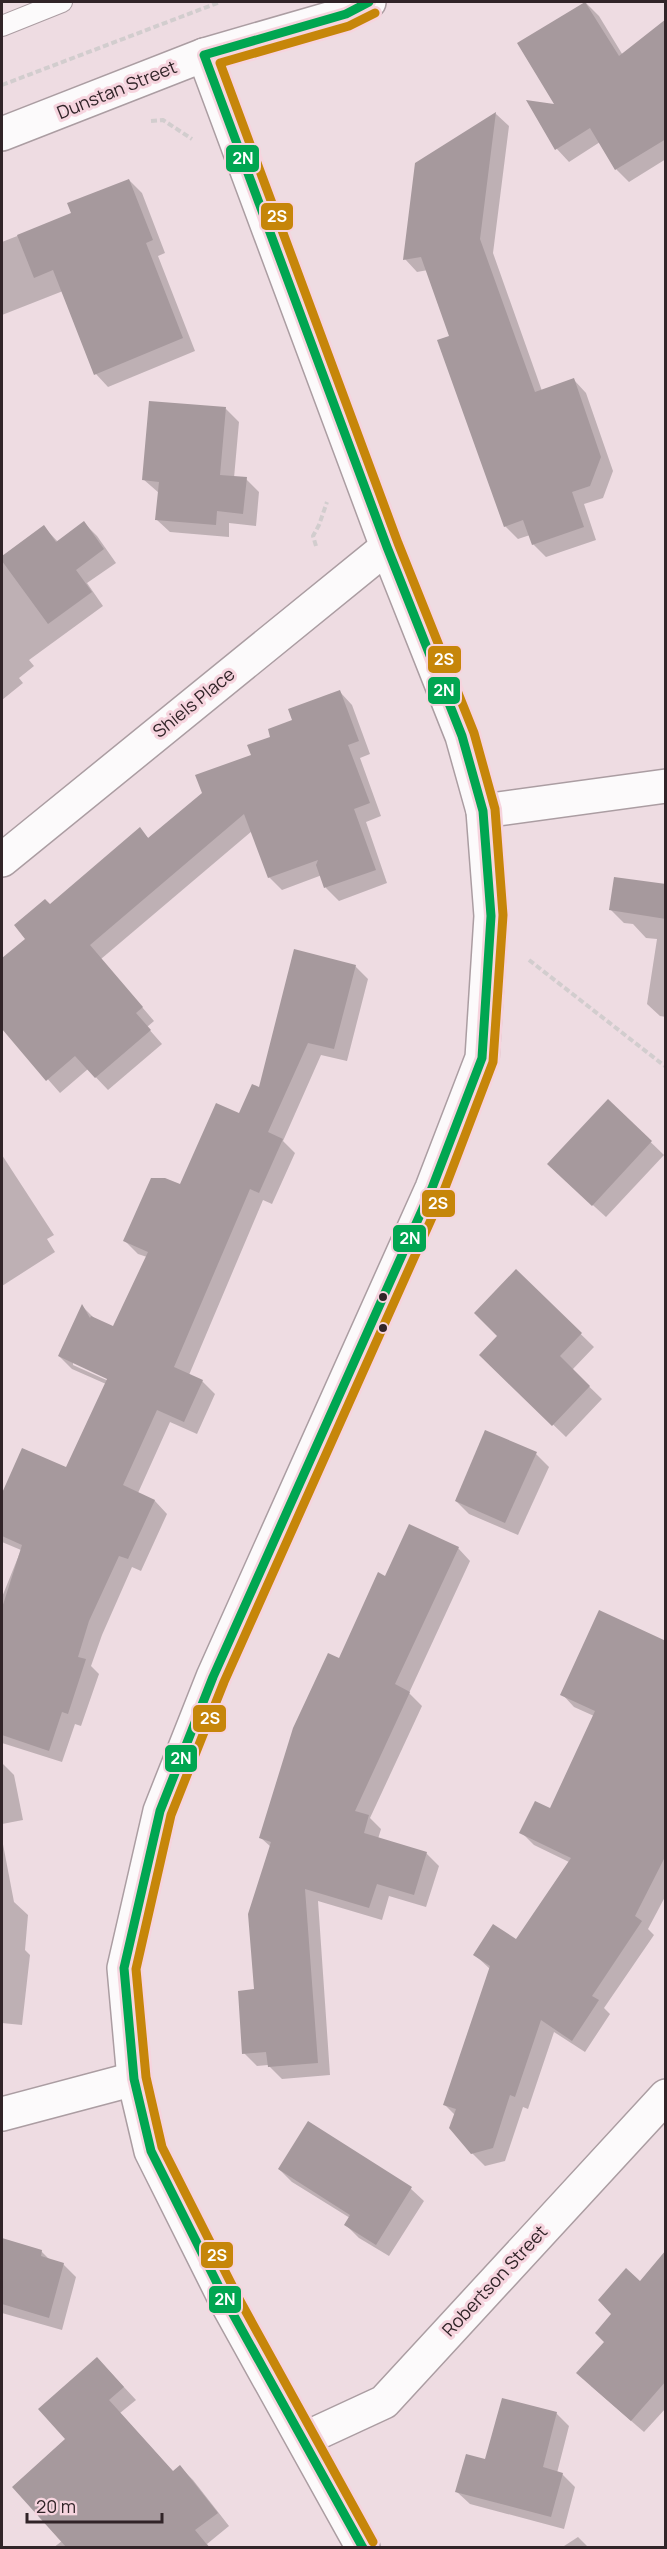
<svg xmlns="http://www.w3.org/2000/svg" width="667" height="2549" font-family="Manrope,sans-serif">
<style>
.shadow{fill:#0003;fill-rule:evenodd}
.building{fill:#a6999d}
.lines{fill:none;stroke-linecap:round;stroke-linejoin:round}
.service-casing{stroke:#ab9da2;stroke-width:22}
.minor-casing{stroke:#ab9da2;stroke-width:36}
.path{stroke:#d2cdce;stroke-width:4;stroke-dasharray:6 3;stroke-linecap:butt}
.service{stroke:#fcfafb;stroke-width:20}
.minor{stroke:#fcfafb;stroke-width:33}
.bus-1-casing{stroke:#f6d4de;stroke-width:14}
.bus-2-casing{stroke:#f6d4de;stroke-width:14}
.bus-1{stroke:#00a651;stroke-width:9}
.bus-2{stroke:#c6860a;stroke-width:9}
.bus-dot{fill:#312428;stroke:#f6d4de;stroke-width:2}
.labels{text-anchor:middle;stroke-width:6;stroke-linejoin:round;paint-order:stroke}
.street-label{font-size:18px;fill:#312428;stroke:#f6d4de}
.line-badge{stroke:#f6d4de;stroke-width:2}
.badge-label{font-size:16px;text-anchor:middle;font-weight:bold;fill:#fff}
</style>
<rect width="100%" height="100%" fill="#eedce2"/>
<g class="shadow">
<path d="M586,3L599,16L666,126V159L629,182L616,169L600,142L569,162L557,149L556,106L519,44Z"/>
<path d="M496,114L509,126L493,253L542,391L574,380L586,393L613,471L603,498L584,504L596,540L546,557L533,544L530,535L518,539L505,526L451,337L428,270L417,272L405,259L417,164Z"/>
<path d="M129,180L142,193L165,253L158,256L195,351L108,387L96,374L63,291L2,315V242L73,214Z"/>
<path d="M226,409L239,422L234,478L246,479L259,492L256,526L229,523V537L170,532L157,520L159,493L143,479Z"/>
<path d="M84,523L97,536L116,563L87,583L103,606L29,660L34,666L19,678L23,683L2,700V557L44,527L58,542Z"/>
<path d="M340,692L352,705L370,754L360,758L381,816L366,822L387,883L339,901L326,888L322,875L282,890L269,877L252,831L101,959L154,1021L147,1027L162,1044L108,1090L88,1069L60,1093L2,1027V1019L5,1016L2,1012V960L27,939L50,906L140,829L149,839L252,756L271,738Z"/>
<path d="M666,886V1017L660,1016L647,1004L657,939L646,938L633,924L624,923L611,910Z"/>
<path d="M355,966L368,979L347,1061L321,1055L283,1141L295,1153L272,1204L263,1200L189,1375L202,1381L215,1394L197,1434L170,1422L138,1493L155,1501L167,1514L141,1571L132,1567L102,1635L91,1666L99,1674L81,1726L75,1724L62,1762L2,1743V1597L21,1550L2,1542V1497L23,1450L67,1469L106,1384L72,1369L59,1356L82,1306L94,1318L113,1328L147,1257L138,1254L125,1241L180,1186L239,1115ZM73,1362L114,1380L113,1383L73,1365Z"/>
<path d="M608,1101L664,1155L606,1217L562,1177Z"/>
<path d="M2,1155L54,1235L47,1239L55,1252L2,1286Z"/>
<path d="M516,1271L594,1347L572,1370L602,1399L566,1437L481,1355L499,1336Z"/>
<path d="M536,1454L549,1467L518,1535L469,1514L456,1501Z"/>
<path d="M458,1548L470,1561L409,1693L422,1706L370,1818L381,1829L378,1839L426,1853L439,1866L426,1907L389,1896L382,1920L318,1901L330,2075L282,2079L268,2065L257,2066L244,2053L255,1990L271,1847L261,1838L340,1660L386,1578Z"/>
<path d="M666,1642V1895L648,1929L654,1935L604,2008L610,2014L585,2052L554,2032L528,2109L523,2107L505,2161L485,2166L472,2153L455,2115L445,2105L490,1969L475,1955L516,1941L569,1862L534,1845L521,1832L550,1810L594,1716L574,1707L562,1694Z"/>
<path d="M2,1763L14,1775L23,1820L2,1824Z"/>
<path d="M2,1839L14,1902L28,1915L25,1950L30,1955L22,2025L2,2023Z"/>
<path d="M308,2123L411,2189L424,2201L389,2256L359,2238L346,2225L350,2218L292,2182L279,2169Z"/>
<path d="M3,2251H41L51,2261L63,2264L76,2277L62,2330L2,2313Z"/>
<path d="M666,2252V2408L644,2432L591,2386L606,2342L640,2283Z"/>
<path d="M110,2372L136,2400L120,2413L174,2473L180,2467L193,2480L229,2526L207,2544L210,2548H53L62,2541L67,2439Z"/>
<path d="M556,2413L569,2426L557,2473L562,2474L575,2487L564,2529L470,2504L457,2492L486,2461Z"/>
<path d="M578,2537L589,2548H561Z"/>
</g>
<g class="building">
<path d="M585,2L619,56L666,19V139L615,170L590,128L555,150L526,100L554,104L517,43Z"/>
<path d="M496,112L480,239L535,392L574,378L601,457L590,486L572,492L584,527L532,545L523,520L504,527L437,340L449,336L421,257L403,260L415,163Z"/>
<path d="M129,179L153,240L146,243L183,338L94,375L53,270L34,278L17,235L71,213L67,203Z"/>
<path d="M149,401L226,407L220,475L247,477L243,514L217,511L216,525L155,520L159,482L142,480Z"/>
<path d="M84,521L104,549L76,570L92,592L48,624L2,561V556L44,525L56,542Z"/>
<path d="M340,690L359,741L348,745L370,803L354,809L376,870L324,888L316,865L318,860L268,878L244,814L90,945L143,1007L136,1013L151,1030L95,1078L75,1056L46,1081L2,1029V958L25,939L14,925L45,899L50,904L140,827L148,838L202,793L195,775L251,755L247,745L270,737L268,729L292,720L288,709Z"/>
<path d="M614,877L666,884V919L609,910Z"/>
<path d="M294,949L356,965L334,1049L308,1043L268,1132L283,1139L259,1193L250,1189L174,1367L203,1380L184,1422L157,1410L123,1485L155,1500L128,1559L119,1556L89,1621L78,1657L86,1659L68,1714L62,1712L49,1751L2,1735V1608L22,1545L2,1536V1493L22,1448L66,1467L107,1379L58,1356L82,1304L90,1318L91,1316L113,1326L148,1252L123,1241L151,1178H165L180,1184L216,1103L239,1113L252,1084L259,1087Z"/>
<path d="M608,1099L652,1141L592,1206L547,1164Z"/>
<path d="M516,1269L582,1333L560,1356L590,1386L552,1426L479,1355L497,1336L474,1313Z"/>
<path d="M485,1430L537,1452L505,1523L455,1501Z"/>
<path d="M409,1524L459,1547L395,1684L410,1692L355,1811L369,1815L364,1833L427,1852L414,1895L377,1884L369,1908L305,1889L318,2063L268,2067L266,2052L242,2054L238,1991L254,1989L248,1914L271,1842L259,1838L293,1728L328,1653L339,1658L378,1572L385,1576Z"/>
<path d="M599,1610L666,1641V1855L635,1916L642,1921L592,1996L599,2000L572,2041L541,2020L515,2097L510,2095L493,2148L471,2154L449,2128L456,2109L443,2105L490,1966L473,1955L493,1924L516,1939L571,1858L519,1833L535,1801L550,1808L595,1711L560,1695Z"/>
<path d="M308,2121L412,2187L376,2245L344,2225L350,2215L278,2169Z"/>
<path d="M2,2238L42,2250L41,2256L64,2263L49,2318L2,2304Z"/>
<path d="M666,2250V2381L631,2421L576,2373L604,2342L595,2333L611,2314L598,2300L626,2268L640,2281Z"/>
<path d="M97,2357L124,2387L109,2400L173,2471L180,2465L218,2513L195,2530L209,2547H66L12,2487L65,2439L38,2409Z"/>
<path d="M502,2398L557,2412L543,2467L563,2473L551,2517L455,2492L466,2454L485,2459Z"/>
</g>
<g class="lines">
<g class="service-casing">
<path id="service" d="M2,26L62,2"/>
</g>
<g class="minor-casing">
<g id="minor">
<path d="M204,55L387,547L462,736L483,811L491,916L482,1058L432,1188L213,1677L160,1811L124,1968L134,2079L151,2151L228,2305L363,2548"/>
<path d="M2,134L204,55L346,14L369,2"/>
<path d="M483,811L666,786"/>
<path d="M2,860L387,547"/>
<path d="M2,2114L134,2079"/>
<path d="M304,2439L384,2402L666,2096"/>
</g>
</g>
<g class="path">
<path d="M2,85L220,2"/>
<path d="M151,121L163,120L192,139"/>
<path d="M316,546L313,536L319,525L327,502"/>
<path d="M529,960L666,1067"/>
</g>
<use href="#service" class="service"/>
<use href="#minor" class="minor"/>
<g class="bus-1-casing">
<path id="bus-1" d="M363,2548L228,2305L151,2151L134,2079L124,1968L160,1811L213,1677L432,1188L482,1058L491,916L483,811L462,736L387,547L204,55L346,14L369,2"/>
</g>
<g class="bus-2-casing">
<path id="bus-2" d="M373,2542L239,2299L162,2147L146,2077L136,1969L171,1815L224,1682L443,1193L493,1062L503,915L495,809L474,733L398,543L220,63L349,26L375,13"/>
</g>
<use href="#bus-1" class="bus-1"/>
<use href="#bus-2" class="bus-2"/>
</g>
<g class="bus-dot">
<circle cx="383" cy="1297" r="5"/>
<circle cx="383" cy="1328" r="5"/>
</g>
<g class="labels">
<g class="street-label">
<text transform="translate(117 90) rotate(-22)" y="6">Dunstan Street</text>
<text transform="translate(194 703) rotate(-39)" y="6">Shiels Place</text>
<text transform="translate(495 2281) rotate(-47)" y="6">Robertson Street</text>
</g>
</g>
<g class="line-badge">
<rect x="225" y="144" width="35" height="29" rx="6" fill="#00a651"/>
<rect x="260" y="202" width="34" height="29" rx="6" fill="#c6860a"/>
<rect x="427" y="645" width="35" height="29" rx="6" fill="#c6860a"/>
<rect x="427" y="676" width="34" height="29" rx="6" fill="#00a651"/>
<rect x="421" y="1189" width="35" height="29" rx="6" fill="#c6860a"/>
<rect x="392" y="1224" width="35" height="29" rx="6" fill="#00a651"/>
<rect x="192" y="1704" width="35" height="29" rx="6" fill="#c6860a"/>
<rect x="164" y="1744" width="34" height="29" rx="6" fill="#00a651"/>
<rect x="200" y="2241" width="34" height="28" rx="6" fill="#c6860a"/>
<rect x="208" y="2285" width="34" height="29" rx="6" fill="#00a651"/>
</g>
<g class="badge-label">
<text x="243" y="164">2N</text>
<text x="277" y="222">2S</text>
<text x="444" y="665">2S</text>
<text x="444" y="696">2N</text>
<text x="438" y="1209">2S</text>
<text x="410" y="1244">2N</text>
<text x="210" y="1724">2S</text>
<text x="181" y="1764">2N</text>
<text x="217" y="2261">2S</text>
<text x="225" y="2305">2N</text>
</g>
<rect width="667" height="2549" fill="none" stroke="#312428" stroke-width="6"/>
<path d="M27 2513v9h135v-9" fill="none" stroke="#312428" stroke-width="3"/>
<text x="36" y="2513" font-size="18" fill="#312428" stroke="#f6d4de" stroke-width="4.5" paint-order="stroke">20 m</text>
</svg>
